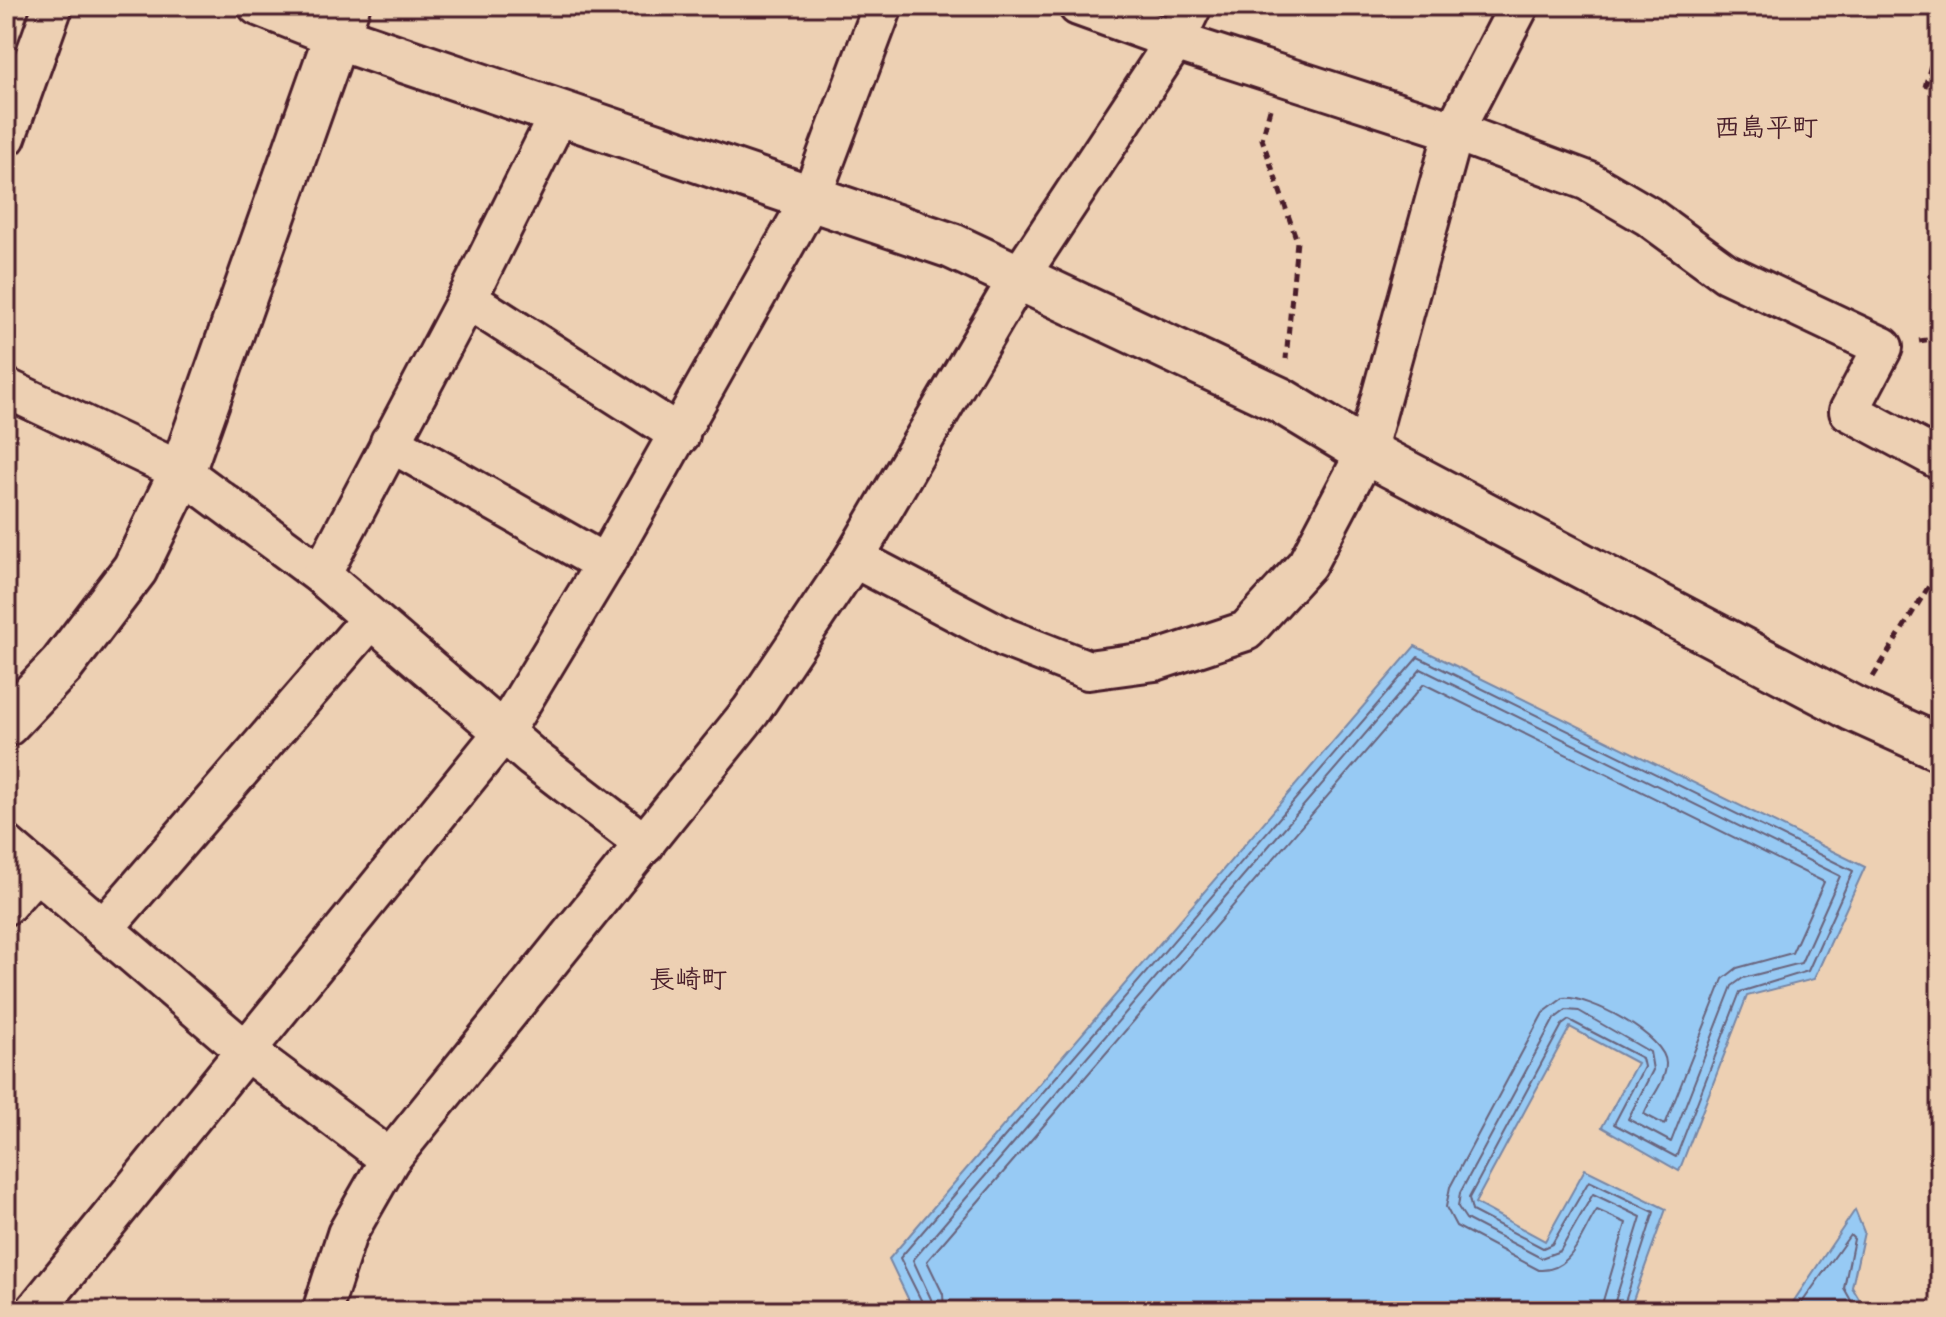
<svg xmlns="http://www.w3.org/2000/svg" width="1946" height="1317" font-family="'Shantell Sans','Klee One',sans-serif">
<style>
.water{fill:#97caf4;stroke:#7886a4;stroke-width:2}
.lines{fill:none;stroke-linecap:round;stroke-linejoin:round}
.shore{stroke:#69637b;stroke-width:2}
.street-casing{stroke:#4a1f2b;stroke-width:44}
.secondary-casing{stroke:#4a1f2b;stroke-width:50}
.path{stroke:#4a1f2b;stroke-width:5;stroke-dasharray:8 6;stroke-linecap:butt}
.street{stroke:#edd0b3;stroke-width:38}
.secondary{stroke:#edd0b3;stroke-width:44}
.labels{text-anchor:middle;stroke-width:6;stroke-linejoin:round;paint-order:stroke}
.quarter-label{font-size:26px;font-weight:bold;fill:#4a1f2b;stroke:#edd0b3}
</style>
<rect width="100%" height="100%" fill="#edd0b3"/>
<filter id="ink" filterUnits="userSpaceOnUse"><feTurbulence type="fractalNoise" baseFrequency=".0125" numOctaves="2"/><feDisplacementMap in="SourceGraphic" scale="16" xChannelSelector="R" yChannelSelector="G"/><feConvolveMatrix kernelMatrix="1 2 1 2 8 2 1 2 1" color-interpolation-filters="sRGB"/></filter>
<g filter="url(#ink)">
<g class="water">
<path d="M1415,646L1865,867L1814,979L1747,996L1679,1171L1602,1127L1637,1063L1570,1027L1475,1203L1545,1241L1585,1169L1666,1209L1629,1311H914L889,1259Z"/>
<path d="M1855,1210L1864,1232L1852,1287L1866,1311H1787Z"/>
</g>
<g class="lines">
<g class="shore">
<path d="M922,1311V1302L900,1258L1418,657L1853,871L1808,971L1740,992L1676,1157L1614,1124L1644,1067L1642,1058L1569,1020L1562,1025L1469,1198L1472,1211L1543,1248L1552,1244L1589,1181L1654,1212L1622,1311"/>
<path d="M932,1311L931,1299L913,1260L1421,669L1840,876L1801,963L1743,978L1732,986L1671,1142L1628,1119L1653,1070L1650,1052L1579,1011L1566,1010L1554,1019L1460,1193L1458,1207L1466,1219L1541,1258L1560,1251L1593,1194L1641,1217L1612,1311"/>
<path d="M944,1311L943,1294L927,1261L1424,684L1824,882L1792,953L1737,968L1723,979L1665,1125L1644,1114C1650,1098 1666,1082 1666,1064C1667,1036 1587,995 1563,998L1543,1013L1450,1187L1446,1207L1456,1226L1539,1270C1573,1272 1581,1233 1597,1210L1626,1223L1600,1311"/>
<path d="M1796,1311L1850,1235L1854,1239L1844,1288L1857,1311"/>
</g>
<g class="street-casing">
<g id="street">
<path d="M258,6L336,37"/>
<path d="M1078,6L1175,41L1454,131L1588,181L1648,216L1726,273L1883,347L1849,411L1940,460"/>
<path d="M6,137L53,6"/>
<path d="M467,299L680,435"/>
<path d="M6,388L182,472L321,575L533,758L645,844"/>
<path d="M390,442L605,564"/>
<path d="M854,558L1006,638L1088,670L1155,661L1246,631L1307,564L1366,452L1454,131L1519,6"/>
<path d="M321,575L467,299L559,114"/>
<path d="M6,845L246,1051L390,1159"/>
<path d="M6,905L36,871"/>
<path d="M103,929L371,619"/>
<path d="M35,1311L503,733L605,564L810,200L883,6"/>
<path d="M322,1311L347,1234L390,1159L751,711L854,558L1019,277L1175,41L1192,6"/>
</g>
</g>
<g class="secondary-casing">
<g id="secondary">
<path d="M336,37L952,246L1280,400L1366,452L1854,709L1940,748"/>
<path d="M6,724L62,665L135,569L182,472L347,6"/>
</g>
</g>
<g class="path">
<path d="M1925,87L1940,32"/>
<path d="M1270,109L1262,139L1297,241L1286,359"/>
<path d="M1919,341L1940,338"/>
<path d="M1873,677L1940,568"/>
</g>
<use href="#street" class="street"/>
<use href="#secondary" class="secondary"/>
</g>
</g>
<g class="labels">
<g class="quarter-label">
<text x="1766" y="136">西島平町</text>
<text x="688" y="988">長崎町</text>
</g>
</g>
<rect width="1946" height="1317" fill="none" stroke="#edd0b3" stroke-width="32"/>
<rect x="16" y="16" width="1914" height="1285" fill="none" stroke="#4a1f2b" stroke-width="3" filter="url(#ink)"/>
</svg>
